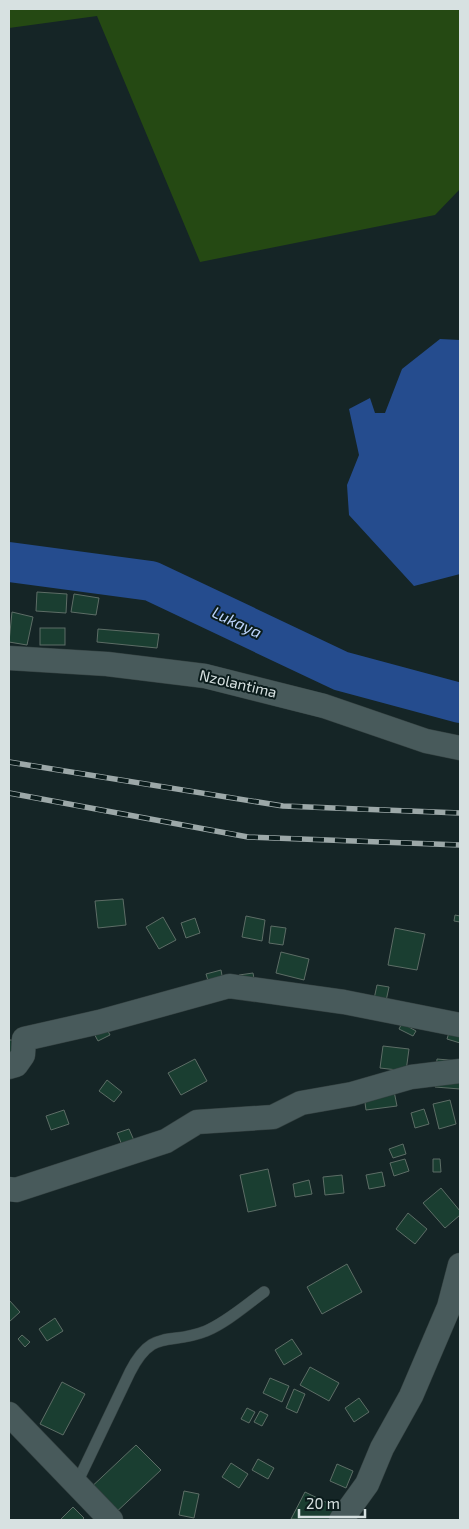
<svg xmlns="http://www.w3.org/2000/svg" width="469" height="1529" font-family="'Exo 2',sans-serif">
<style>
.green{fill:#254913}
.water{fill:#254c8e}
.lines{fill:none;stroke-linecap:round;stroke-linejoin:round}
.river{stroke:#254c8e;stroke-width:40}
.building{fill:#1a3e31;stroke:#5d6d66}
.service-casing{stroke:#344141;stroke-width:12}
.minor-casing{stroke:#344141;stroke-width:25}
.service{stroke:#485a5b;stroke-width:11}
.minor{stroke:#485a5b;stroke-width:24}
.rail-casing{stroke:#9ca8a8;stroke-width:5.5}
.rail{stroke:#0b1c1c;stroke-width:4;stroke-dasharray:11;stroke-linecap:butt}
.labels{text-anchor:middle;stroke-width:4;stroke-linejoin:round;paint-order:stroke}
.street-label{font-size:15px;fill:#d7e1e1;stroke:#0b1c1c}
.water-label{font-size:16px;font-style:italic;fill:#bdd4fb;stroke:#0b1c1c}
</style>
<rect width="100%" height="100%" fill="#152526"/>
<path class="green" d="M9,9H460V189L435,215L200,262L97,16L9,28Z"/>
<path class="water" d="M440,339L460,340V574L414,586L349,515L347,485L359,455L349,409L370,398L375,413H385L402,369Z"/>
<g class="lines">
<path class="river" d="M9,562L151,581L341,671L460,703"/>
</g>
<g class="building">
<path d="M37,592L67,594L66,613L36,611Z"/>
<path d="M74,594L99,598L96,615L71,612Z"/>
<path d="M12,612L33,617L27,645L9,642Z"/>
<rect x="40" y="628" width="25" height="17"/>
<path d="M98,629L159,634L157,648L97,642Z"/>
<path d="M123,899L126,925L98,928L95,901Z"/>
<path d="M455,915L460,916V922L454,921Z"/>
<path d="M246,916L265,920L262,941L242,937Z"/>
<path d="M163,917L176,940L159,949L146,927Z"/>
<path d="M195,918L200,933L186,938L181,923Z"/>
<path d="M271,926L286,928L283,945L269,943Z"/>
<path d="M395,928L425,934L417,970L388,965Z"/>
<path d="M281,952L309,959L304,980L276,973Z"/>
<path d="M221,970L223,981L209,984L206,974Z"/>
<path d="M253,973L255,984L240,986L239,975Z"/>
<path d="M377,985L389,987L386,1001L374,999Z"/>
<path d="M103,1021L110,1035L98,1041L91,1028Z"/>
<path d="M402,1023L416,1031L413,1036L399,1029Z"/>
<path d="M451,1026L460,1029V1043L447,1039Z"/>
<path d="M9,1040H12L17,1059L9,1062Z"/>
<path d="M383,1046L409,1049L406,1071L380,1068Z"/>
<path d="M195,1059L207,1081L181,1095L168,1073Z"/>
<path d="M437,1059L460,1061V1089L435,1087Z"/>
<path d="M107,1080L122,1092L114,1102L99,1091Z"/>
<path d="M394,1091L397,1106L366,1110L364,1095Z"/>
<path d="M450,1100L456,1124L439,1129L433,1104Z"/>
<path d="M424,1109L429,1124L415,1128L411,1113Z"/>
<path d="M64,1110L69,1124L51,1130L46,1116Z"/>
<path d="M129,1129L136,1145L124,1150L117,1133Z"/>
<path d="M403,1144L406,1154L393,1158L389,1149Z"/>
<path d="M405,1159L409,1171L394,1176L390,1163Z"/>
<path d="M433,1159H440L441,1172H433Z"/>
<path d="M268,1169L276,1206L248,1212L240,1175Z"/>
<path d="M382,1172L385,1186L369,1189L366,1175Z"/>
<path d="M342,1175L344,1193L325,1195L323,1177Z"/>
<path d="M309,1180L312,1194L295,1197L293,1184Z"/>
<path d="M441,1188L460,1211V1215L445,1228L423,1203Z"/>
<path d="M408,1213L427,1229L415,1244L396,1229Z"/>
<path d="M347,1264L362,1292L322,1314L307,1287Z"/>
<path d="M9,1300L20,1312L9,1322Z"/>
<path d="M55,1318L63,1331L47,1341L39,1329Z"/>
<path d="M22,1335L30,1342L25,1347L18,1339Z"/>
<path d="M292,1339L302,1354L284,1365L275,1350Z"/>
<path d="M310,1367L339,1383L329,1401L300,1385Z"/>
<path d="M270,1378L289,1386L282,1402L263,1393Z"/>
<path d="M62,1382L85,1394L63,1435L40,1424Z"/>
<path d="M294,1389L305,1394L297,1413L286,1408Z"/>
<path d="M359,1398L369,1412L354,1422L345,1408Z"/>
<path d="M247,1408L255,1412L249,1423L241,1419Z"/>
<path d="M260,1411L268,1415L262,1426L254,1422Z"/>
<path d="M136,1445L161,1470L111,1517L86,1492Z"/>
<path d="M258,1459L274,1468L268,1479L252,1470Z"/>
<path d="M231,1463L248,1474L239,1488L222,1477Z"/>
<path d="M337,1464L353,1471L346,1488L330,1481Z"/>
<path d="M184,1491L199,1494L194,1518L179,1515Z"/>
<path d="M305,1492L336,1507L329,1520L291,1519Z"/>
<path d="M73,1507L84,1518L82,1520H60Z"/>
</g>
<g class="lines">
<g class="service-casing">
<path id="service" d="M76,1485L130,1372C153,1327 169,1346 206,1331C227,1322 246,1305 264,1292"/>
</g>
<g class="minor-casing">
<g id="minor">
<path d="M9,658L107,664L205,676L324,706L426,741L460,748"/>
<path d="M9,1067L16,1065L23,1055L24,1039L99,1022L229,986L344,1002L460,1025"/>
<path d="M9,1189L16,1190L166,1141L197,1122L273,1117L301,1103L352,1094L411,1077L460,1071"/>
<path d="M9,1414L111,1520"/>
<path d="M341,1520L367,1484L382,1448L411,1396L449,1307L460,1265"/>
</g>
</g>
<use href="#service" class="service"/>
<use href="#minor" class="minor"/>
<g class="rail-casing">
<g id="rail">
<path d="M9,762L283,806L460,813"/>
<path d="M9,793L248,837L460,845"/>
</g>
</g>
<use href="#rail" class="rail"/>
</g>
<g class="labels">
<g class="street-label">
<text transform="translate(238 684) rotate(13)" y="5">Nzolantima</text>
</g>
<g class="water-label">
<text transform="translate(237 622) rotate(25)" y="6">Lukaya</text>
</g>
</g>
<rect width="469" height="1529" fill="none" stroke="#d7e1e1" stroke-width="20"/>
<path d="M299 1509v8h66v-8" fill="none" stroke="#d7e1e1" stroke-width="2.5"/>
<text x="306" y="1509" font-size="15" fill="#d7e1e1" stroke="#0b1c1c" stroke-width="4" paint-order="stroke">20 m</text>
</svg>
